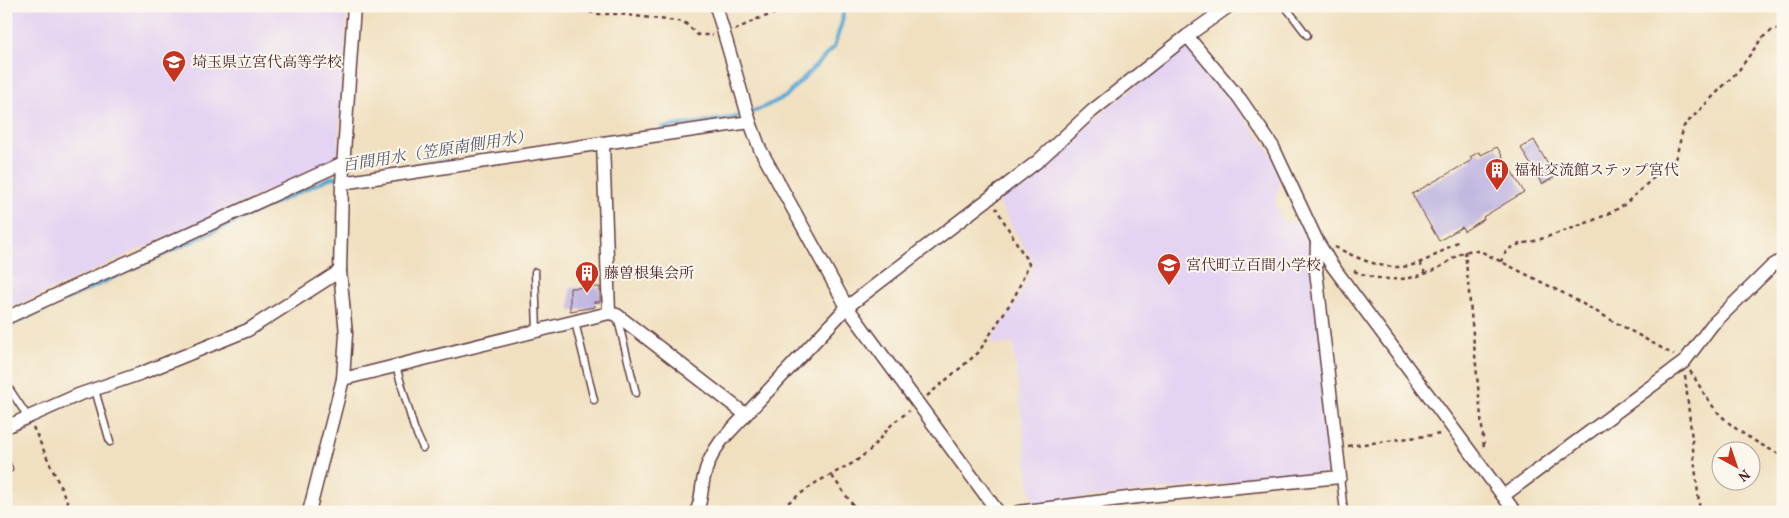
<svg xmlns="http://www.w3.org/2000/svg" width="1789" height="518" font-family="Vollkorn,'Noto Serif JP',serif">
<style>
.built{fill:#e4d3f2}
.lines{fill:none;stroke-linecap:round;stroke-linejoin:round}
.stream{stroke:#58a7d2;stroke-width:4}
.building{fill:#bdb2e0}
.service-casing{stroke:#633c41;stroke-width:9}
.minor-casing{stroke:#633c41;stroke-width:15}
.path{stroke:#633c41;stroke-width:2.5;stroke-dasharray:4 4;stroke-linecap:butt}
.service{stroke:#fff;stroke-width:6}
.minor{stroke:#fff;stroke-width:12}
.labels{text-anchor:middle;stroke-width:4;stroke-linejoin:round;paint-order:stroke}
.poi-label{font-size:15px;fill:#4a1f2b;stroke:#fbf7ec;text-anchor:start}
.water-label{font-size:16px;font-style:italic;fill:#50556e;stroke:#fbf7ec}
</style>
<rect width="100%" height="100%" fill="#fbf7ec"/>
<filter id="ink" filterUnits="userSpaceOnUse"><feTurbulence type="fractalNoise" baseFrequency=".02" numOctaves="2"/><feDisplacementMap in="SourceGraphic" scale="10" xChannelSelector="R" yChannelSelector="G"/><feConvolveMatrix kernelMatrix="1 2 1 2 8 2 1 2 1" color-interpolation-filters="sRGB"/></filter>
<filter id="wash" filterUnits="userSpaceOnUse"><feTurbulence type="fractalNoise" baseFrequency=".0096" numOctaves="4" result="noise"/><feDisplacementMap in="SourceGraphic" scale="20" xChannelSelector="R" yChannelSelector="G"/><feGaussianBlur stdDeviation="1.12" result="paint"/><feColorMatrix in="noise" values="0 0 0 0 0 0 0 0 0 0 0 0 0 0 0 0 0 1.4 0 .05"/><feComposite in="paint" operator="in"/></filter>
<g filter="url(#wash)">
<rect width="100%" height="100%" fill="#f0e0c0"/>
<g class="built">
<path d="M6,6H347L337,159L6,310Z"/>
<path d="M1188,46L1269,150L1280,176L1275,204L1282,220L1299,225L1311,236L1334,471L1032,504L1013,343L993,345L992,338L1016,303L1034,264L997,200L1055,159L1110,106Z"/>
</g>
<g class="lines">
<g class="stream">
<path d="M662,128L736,117L760,109L785,97L834,47L842,22L844,6"/>
<path d="M6,327L330,178L447,161"/>
</g>
</g>
<g id="blocks">
<g class="building">
<path d="M1534,140L1555,177L1542,184L1521,148Z"/>
<path d="M1497,147L1524,192L1483,217L1484,219L1464,231L1462,227L1439,241L1412,194L1472,160L1470,157L1479,152L1481,155Z"/>
<path d="M600,287V302H594L595,307L570,311V288Z"/>
</g>
</g>
</g>
<g filter="url(#ink)">
<use href="#blocks" fill-opacity="0" stroke="#633c41" stroke-width="1"/>
<g class="lines">
<g class="service-casing">
<g id="service">
<path d="M1285,6L1307,35"/>
<path d="M535,272L537,331"/>
<path d="M617,316L636,393"/>
<path d="M575,322L594,400"/>
<path d="M396,366L414,428L423,448"/>
<path d="M6,384L28,417"/>
<path d="M95,390L110,442"/>
<path d="M6,462L9,469"/>
<path d="M1340,477L1344,512"/>
</g>
</g>
<g class="minor-casing">
<g id="minor">
<path d="M716,6L750,122L760,149L847,307L998,512"/>
<path d="M1187,36L1240,99L1273,147L1317,241L1331,264L1515,512"/>
<path d="M603,143L609,313"/>
<path d="M342,183L603,143L750,122"/>
<path d="M6,318L343,163"/>
<path d="M343,379L609,313L617,315L745,414"/>
<path d="M6,427L78,395L142,373L248,330L340,271"/>
<path d="M1503,496L1684,362L1712,325L1772,266L1783,259"/>
<path d="M309,512L343,379L346,334L340,271L342,183L354,6"/>
<path d="M696,512C702,502 701,488 704,477C707,463 713,452 721,441L847,307L1038,161L1092,111L1187,36L1229,6"/>
<path d="M1018,512L1128,498L1340,477L1316,271L1317,241"/>
</g>
</g>
<g class="path">
<path d="M558,6L598,14H619L684,22L698,35H713"/>
<path d="M735,30L757,19L801,6"/>
<path d="M1335,247C1361,260 1392,275 1421,262C1434,257 1447,248 1459,241"/>
<path d="M1465,251L1484,448"/>
<path d="M1501,262C1502,258 1505,252 1509,249C1517,243 1529,243 1538,240C1566,230 1598,221 1624,205L1676,157L1684,126L1739,70L1762,38L1771,31L1783,27"/>
<path d="M1420,263L1425,273"/>
<path d="M1354,271C1382,283 1413,282 1440,267C1456,258 1462,247 1482,252L1565,294L1674,355"/>
<path d="M1690,371C1697,381 1702,391 1709,401C1727,427 1755,442 1783,456"/>
<path d="M1685,376L1700,512"/>
<path d="M927,396L978,353L1015,296L1029,264L996,208"/>
<path d="M33,427L72,512"/>
<path d="M1348,446L1441,434"/>
<path d="M832,476L858,512"/>
<path d="M775,512L817,482L855,462L870,450L893,423L909,411"/>
</g>
<use href="#service" class="service"/>
<use href="#minor" class="minor"/>
</g>
</g>
<defs>
<g id="school-pin" transform="scale(1.25)"><path d="M0 17L-7.5 6A9.5 9.5 0 1 1 7.5 6Z" fill="#c8321e" stroke="#fbf7ec"/><path d="M0-5L7-2L0 1L-7-2ZM-4 1L0 2.5L4 1V4Q0 6-4 4Z" fill="#fff"/></g>
<g id="building-pin" transform="scale(1.25)"><path d="M0 17L-7.5 6A9.5 9.5 0 1 1 7.5 6Z" fill="#c8321e" stroke="#fbf7ec"/><path d="M-4-6H4V6H1V3H-1V6H-4ZM-2.5-4.3h1.7v1.8h-1.7ZM.8-4.3h1.7v1.8H.8ZM-2.5-1h1.7V.8h-1.7ZM.8-1h1.7V.8H.8Z" fill="#fff"/></g>
</defs>
<g fill-rule="evenodd">
<use href="#school-pin" x="174" y="62"/>
<use href="#building-pin" x="1497" y="170"/>
<use href="#school-pin" x="1169" y="265"/>
<use href="#building-pin" x="587" y="273"/>
</g>
<g class="labels">
<g class="poi-label">
<text x="192" y="67">埼玉県立宮代高等学校</text>
<text x="1514" y="175">福祉交流館ステップ宮代</text>
<text x="1186" y="270">宮代町立百間小学校</text>
<text x="604" y="278">藤曽根集会所</text>
</g>
<g class="water-label">
<text transform="translate(437 150) rotate(-9)" y="6">百間用水（笠原南側用水）</text>
</g>
</g>
<rect width="1789" height="518" fill="none" stroke="#fbf7ec" stroke-width="25"/>
<g transform="translate(1736 466) rotate(140)"><circle r="24" fill="#fbf7ec" stroke="#b4a19f"/>
<path d="M0-4L9 19L0 12L-9 19Z" fill="#c8321e"/>
<text y="-8" font-size="14" font-weight="bold" text-anchor="middle" fill="#4a1f2b">N</text>
</g>
</svg>
